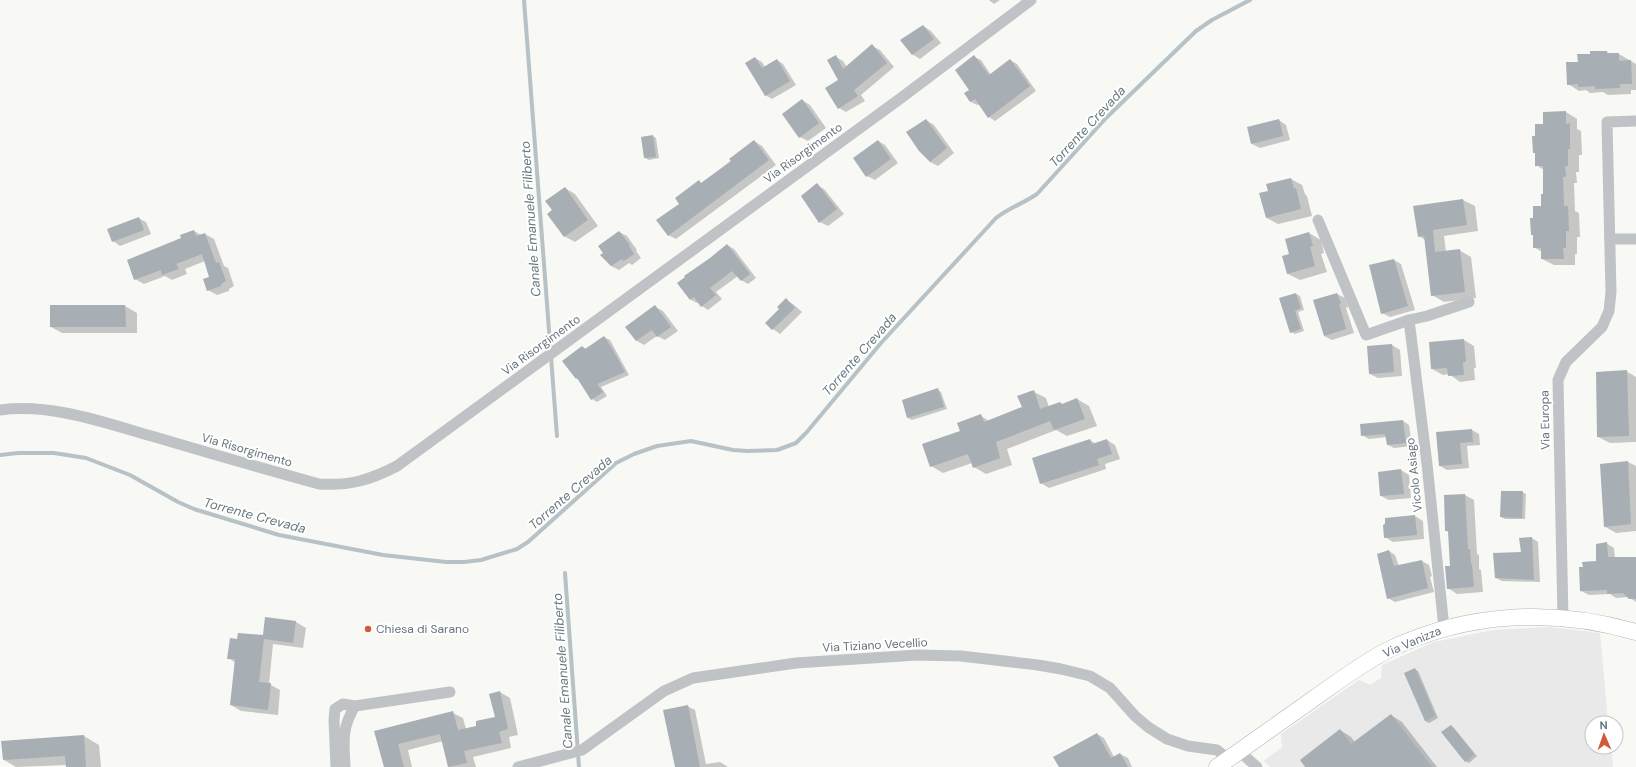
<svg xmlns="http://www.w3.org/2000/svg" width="1636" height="767" font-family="'DM Sans',sans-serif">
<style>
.built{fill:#e8e9e8}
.shadow{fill:#0003}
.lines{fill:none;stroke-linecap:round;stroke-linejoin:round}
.stream{stroke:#b6c2c5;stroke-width:4}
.building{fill:#a7aeb4}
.secondary-casing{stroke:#b1b7bb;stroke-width:17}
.street{stroke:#bfc3c6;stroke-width:11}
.secondary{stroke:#fff;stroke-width:16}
.poi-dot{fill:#d55838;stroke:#fff;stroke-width:1.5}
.labels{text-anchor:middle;stroke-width:4;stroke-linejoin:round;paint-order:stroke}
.street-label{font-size:12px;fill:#65747e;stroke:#fff}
.poi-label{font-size:12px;fill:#65747e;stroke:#fff;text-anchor:start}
.water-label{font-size:13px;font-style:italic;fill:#65797f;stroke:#fff}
</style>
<rect width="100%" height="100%" fill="#f8f8f5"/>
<path class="built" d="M1549,627L1600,633L1608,723H1592V747H1611L1613,767H1270L1264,761L1282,747L1281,734L1359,680L1370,685L1381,678L1382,665L1434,642L1493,630Z"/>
<g class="shadow">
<path d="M989,0H1000L994,4Z"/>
<path d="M923,26L931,31L941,43L920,59L912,54Z"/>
<path d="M872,46L880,50L894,67L861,95L865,101L846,112L839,108L840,80L836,57L843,61L847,67Z"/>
<path d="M1607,52L1611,54H1619L1636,64V90H1631V94L1608,95L1603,92L1590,93L1586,90L1579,91L1568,84L1579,63L1591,55Z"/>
<path d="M974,57L981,60L991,75L1010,60L1017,64L1036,91L995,121L989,117L980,104L977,105L971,102Z"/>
<path d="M755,58L762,62L765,67L777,60L783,64L796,85L772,99L765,95Z"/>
<path d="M802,100L810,105L826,128L808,141L800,137Z"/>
<path d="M1566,112L1577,119V129L1581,131L1582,155H1579V172H1576L1577,183H1574L1575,211L1579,213L1580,237H1577V254H1575V265H1554L1542,259V252L1534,247V236L1532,234L1534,219L1542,207L1544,195V170L1536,165V137L1544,125Z"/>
<path d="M926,120L934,125L954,153L938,166L930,162Z"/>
<path d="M1279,120L1286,125L1290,140L1260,148L1252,144L1248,128Z"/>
<path d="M653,136L656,138L659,158L649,160L645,158Z"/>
<path d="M754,141L762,146L776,165L676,239L668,235L680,204Z"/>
<path d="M878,141L885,145L898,163L875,180L867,176Z"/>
<path d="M1291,179L1302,185L1305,194L1307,196L1312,216L1278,224L1267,218L1269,192Z"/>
<path d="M817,185L824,189L844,214L828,226L820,222Z"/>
<path d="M565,188L575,194L598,226L575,242L564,236L554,211Z"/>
<path d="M1463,200L1475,206L1478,231L1444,236L1446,252L1459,250L1471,257L1476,298L1444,302L1432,295L1425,240L1419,236L1414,207Z"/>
<path d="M138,218L146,222L151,234L120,246L113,241Z"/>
<path d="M194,231L201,235L205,234L214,239L224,266L228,268L234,286L229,289V291L217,295L208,290L211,277L205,261L185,269L187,274L172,280L165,276L144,284L135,279Z"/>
<path d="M619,232L627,236L637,250L636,251L641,258L632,265L629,263L619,270L611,266Z"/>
<path d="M1309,233L1321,240L1324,253L1321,254L1327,272L1300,280L1288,274L1290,254Z"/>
<path d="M727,245L734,249L756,278L748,284L741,280L738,276L716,292L722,299L708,310L702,306L699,302L697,303L691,300L710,259Z"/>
<path d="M1394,260L1401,264L1415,310L1390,317L1382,313Z"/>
<path d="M1296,294L1300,296L1304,310L1298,312L1304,331L1295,334L1291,332Z"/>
<path d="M1337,294L1345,298L1348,307L1346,308L1354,333L1332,340L1324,336Z"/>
<path d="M786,300L793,304L802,312L780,334L773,329L766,323L780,309Z"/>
<path d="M51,306H125L137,313V333H62L51,327Z"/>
<path d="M655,307L663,311L678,331L665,340L657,336L644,345L637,341L627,327Z"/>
<path d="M604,337L610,340L629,375L601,387L607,396L597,402L592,399L580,380L576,378L583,347L586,349Z"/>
<path d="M1464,340L1474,346L1476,368H1474L1475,380L1460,382L1449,374L1443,375L1432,369Z"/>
<path d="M1392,345L1400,350L1402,376L1378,378L1370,374L1368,347Z"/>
<path d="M1626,371L1636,377V442L1610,443L1598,437Z"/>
<path d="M938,390L941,392L947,409L912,420L908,418L903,401Z"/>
<path d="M1034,392L1046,398L1049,407L1063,405L1077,399L1089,406L1097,426L1067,436L1056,430L1007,449L1012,465L986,474L974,467L972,463L943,473L931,466L961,432L981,416L989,421L1023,408Z"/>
<path d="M1403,421L1409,425L1412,446L1394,448L1388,445L1387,437L1369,439L1362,435Z"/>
<path d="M1472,430L1479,434L1480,445L1467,446L1469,468L1447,470L1440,466L1437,433Z"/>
<path d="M1090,440L1096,444L1107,440L1115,445L1120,459L1105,464L1106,469L1049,488L1041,483Z"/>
<path d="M1628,462L1636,466V531L1616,533L1604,526Z"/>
<path d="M1401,470L1409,475L1411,498L1389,500L1381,496Z"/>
<path d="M1522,492L1526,494L1525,519H1505L1501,517Z"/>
<path d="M1465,495L1474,500L1477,554L1479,555V569L1481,570L1483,592L1457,594L1448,588L1451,567L1449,532L1446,531L1445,496Z"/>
<path d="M1415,516L1423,521L1424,539L1393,542L1385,537Z"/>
<path d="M1532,538L1538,542L1540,582L1502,581L1496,578L1522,553L1520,539Z"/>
<path d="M1606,543L1614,548L1615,558H1636V602L1629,597L1616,598L1610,594L1589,595L1581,591L1584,568L1597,562Z"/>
<path d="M1389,551L1395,555L1399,566L1422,561L1429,565L1432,576L1430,577L1434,592L1395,602L1388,598Z"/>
<path d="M266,618L296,622L306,628L303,648L273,644L269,684L280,690L278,715L241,711L231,705L236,663L228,658L238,640L264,636Z"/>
<path d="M1414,669L1418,671L1438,718L1429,723L1425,721Z"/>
<path d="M500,692L510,698L518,735L509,737L511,748L473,757L476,767H449L443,741L408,750L412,767H385L375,732L453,713L463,718L466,729L478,726L496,718Z"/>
<path d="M687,706L695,710L706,764L720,762L728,767H675Z"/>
<path d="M1391,715L1402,722L1437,767H1306L1340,730L1351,737L1356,743Z"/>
<path d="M1451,726L1454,728L1477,756L1469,763L1465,761Z"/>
<path d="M1097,734L1104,738L1114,757L1120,754L1128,758L1132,767H1060Z"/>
<path d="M84,736L99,745L101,767H67V765L16,767L4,760Z"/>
</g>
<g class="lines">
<g class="stream">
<path d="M524,0L557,436"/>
<path d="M0,455L18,453H54L86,458L130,475L178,502L194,509L279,535L383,555L446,562H464L481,560L517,549L528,542L616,463L634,454L657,446L691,441L733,450L747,451L777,450L796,443L806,433L881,343L996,218C1009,208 1024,203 1037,194L1106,118L1196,31L1212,20L1250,0"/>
<path d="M565,573L579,767"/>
</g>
</g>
<g class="building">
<path d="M923,25L934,39L912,55L900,40Z"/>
<path d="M872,44L887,63L854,90L858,96L838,109L825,88L838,80L827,60L836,55L843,69Z"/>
<path d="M1590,51H1607V53H1619V61L1631,60L1632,84H1620V88L1595,89V86L1578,87V84L1567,85L1566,62H1578L1577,54H1590Z"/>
<path d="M974,55L989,75L1010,59L1030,86L988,118L975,99L970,102L964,93L969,90L955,70Z"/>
<path d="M755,57L762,68L777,59L790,81L765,96L745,63Z"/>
<path d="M802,99L819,123L799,138L782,114Z"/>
<path d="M1566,111V124L1570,123V149H1568V166H1565L1566,177H1563L1564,206H1568L1569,231H1566V248H1563L1564,259H1541V248H1533V235H1531L1530,218H1533V206H1541V194H1543V166H1535V153H1533L1532,136H1535V124H1543V112Z"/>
<path d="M926,119L947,148L930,162L919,151L906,132Z"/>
<path d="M1279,119L1283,136L1251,144L1247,127Z"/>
<path d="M653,135L656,157L644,158L641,137Z"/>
<path d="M754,140L769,160L668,236L656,220L679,204L675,198L699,180L701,183L731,161L729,159Z"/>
<path d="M878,140L891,159L866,177L853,158Z"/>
<path d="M1291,178L1294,189L1296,188L1301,209L1266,218L1259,193L1268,191L1266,184Z"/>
<path d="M817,183L837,209L819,223L801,196Z"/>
<path d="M565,187L588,220L564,237L547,214L552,210L545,201Z"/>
<path d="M1463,199L1467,225L1433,230L1435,252L1460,249L1465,292L1431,296L1424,236L1418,237L1413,206Z"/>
<path d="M139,217L144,230L112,242L107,229Z"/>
<path d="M194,230L196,236L205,233L216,263L219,262L226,281L221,284V286L207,291L203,279L209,277L202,254L176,264L179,269L162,275L161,270L134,280L127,260L181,238L180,235Z"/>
<path d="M619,231L630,245L629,246L634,254L624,261L622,259L611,266L600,255L603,253L598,246Z"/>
<path d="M1309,232L1313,246L1310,247L1315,266L1287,274L1282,256L1289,254L1285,239Z"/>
<path d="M727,244L750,274L741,281L732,271L710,288L716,295L701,307L694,297L690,300L677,283L685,277L684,276L710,258Z"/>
<path d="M1394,259L1408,306L1381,314L1369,265Z"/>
<path d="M1296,293L1301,308L1295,311L1301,329L1290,333L1279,298Z"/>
<path d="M1337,293L1341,303L1339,304L1346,329L1324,336L1313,300Z"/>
<path d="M786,298L795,308L772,330L765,323L779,309L777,307Z"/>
<path d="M50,305H125L126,327H50Z"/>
<path d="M655,305L671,327L657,337L652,330L636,341L625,327Z"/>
<path d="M604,336L613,350L625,372L597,384L603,392L591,400L577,378L576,379L562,361L582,346L585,349Z"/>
<path d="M1464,339L1466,362H1463L1464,375L1448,376L1447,368L1431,369L1429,342Z"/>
<path d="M1392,344L1394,372L1369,374L1367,346Z"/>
<path d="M1627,370L1629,436L1597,437L1596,372Z"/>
<path d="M938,388L944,407L907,418L902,400Z"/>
<path d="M1034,390L1040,409L1060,402L1062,404L1077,398L1085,419L1054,430L1050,421L996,442L1000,458L973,468L968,454L930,467L922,444L960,431L957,423L981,414L984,422L1022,407L1017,396Z"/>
<path d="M1403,420L1406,443L1387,445L1385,434L1361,436L1360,424Z"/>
<path d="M1472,429L1473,442L1460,443L1462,464L1439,466L1436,432Z"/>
<path d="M1090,439L1092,444L1107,439L1112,454L1097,459L1099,465L1040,484L1032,458Z"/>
<path d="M1628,461L1631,524L1604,527L1600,464Z"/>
<path d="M1401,469L1404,494L1380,496L1378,472Z"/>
<path d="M1501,491H1523L1522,518L1500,517Z"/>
<path d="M1465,494L1468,549H1470L1471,564H1472L1474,587L1447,589L1445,566H1450L1448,531H1445L1444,495Z"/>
<path d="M1415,515L1417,535L1384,538L1383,525L1385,524V518Z"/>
<path d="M1532,537L1534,580L1495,578L1493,553L1521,552L1519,538Z"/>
<path d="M1607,542L1608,557H1636V599H1629L1623,593L1607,594V590L1580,591L1579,567H1583L1582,562L1596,561V544Z"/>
<path d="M1389,550L1394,566L1422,560L1428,588L1387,599L1377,554Z"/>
<path d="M265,617L296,621L293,643L264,639L259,682L271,683L268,710L230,705L235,659H227L230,638L237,639L238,633L263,635Z"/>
<path d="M1415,668L1435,716L1425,721L1404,673Z"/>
<path d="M500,691L508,729L499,732L502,743L464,751L467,763L448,767L440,734L398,744L404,767H384L374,731L453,711L458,730L476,726V721L495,717L489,694Z"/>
<path d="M688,705L700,767H675L663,710Z"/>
<path d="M1391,714L1432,767H1305L1300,760L1340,729L1351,744Z"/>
<path d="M1451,725L1474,754L1465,762L1441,732Z"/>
<path d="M1097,733L1111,758L1120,753L1128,767H1059L1053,757Z"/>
<path d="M84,735L86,767H66L65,756L3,760L1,741Z"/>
</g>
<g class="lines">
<g class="secondary-casing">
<path id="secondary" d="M1217,767C1250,744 1283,720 1316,697C1340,680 1364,662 1390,649C1468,612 1554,608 1636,632"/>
</g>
<g class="street">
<path d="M1318,220L1366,335L1409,320"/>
<path d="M1610,239H1636"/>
<path d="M0,410C52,403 105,423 155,437C209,453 264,469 319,484C350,486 370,480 397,466L901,98L1031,0"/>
<path d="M1563,618L1558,380L1566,362L1602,327L1609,311L1611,292L1607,122L1636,121"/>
<path d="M1444,628L1427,464L1409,320L1427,316L1469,302"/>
<path d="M355,706L450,692"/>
<path d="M1239,751L1257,767"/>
<path d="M336,767L334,720L335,709L343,704L355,706C341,729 344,742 345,767"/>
<path d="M518,767L582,750L664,691L693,678L796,663L917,655L961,656L1038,665L1061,669L1090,676L1110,688L1135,716L1148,727L1167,739L1188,746L1217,750L1222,754L1227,760"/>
</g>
<use href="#secondary" class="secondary"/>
</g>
<circle class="poi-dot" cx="368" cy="629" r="4"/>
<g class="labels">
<g class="street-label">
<text transform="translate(803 153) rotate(-36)" y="4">Via Risorgimento</text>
<text transform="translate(541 345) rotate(-36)" y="4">Via Risorgimento</text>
<text transform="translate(1545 420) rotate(-91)" y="4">Via Europa</text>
<text transform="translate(247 450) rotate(16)" y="4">Via Risorgimento</text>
<text transform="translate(1414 475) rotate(-96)" y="4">Vicolo Asiago</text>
<text transform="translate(1412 642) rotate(-23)" y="4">Via Vanizza</text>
<text transform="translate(875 645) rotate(-3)" y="4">Via Tiziano Vecellio</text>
</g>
<g class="poi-label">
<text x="376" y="633">Chiesa di Sarano</text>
</g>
<g class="water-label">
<text transform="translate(1087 126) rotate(-47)" y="5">Torrente Crevada</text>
<text transform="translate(530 219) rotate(-94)" y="5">Canale Emanuele Filiberto</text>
<text transform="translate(859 354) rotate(-49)" y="5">Torrente Crevada</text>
<text transform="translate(570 492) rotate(-41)" y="5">Torrente Crevada</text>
<text transform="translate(255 515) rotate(15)" y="5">Torrente Crevada</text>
<text transform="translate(562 671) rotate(-94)" y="5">Canale Emanuele Filiberto</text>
</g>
</g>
<g transform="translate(1604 735) rotate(358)"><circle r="19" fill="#ffffff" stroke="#c1c7cb"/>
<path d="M0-3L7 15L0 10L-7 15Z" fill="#d55838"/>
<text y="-6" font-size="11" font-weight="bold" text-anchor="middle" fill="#65747e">N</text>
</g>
</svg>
